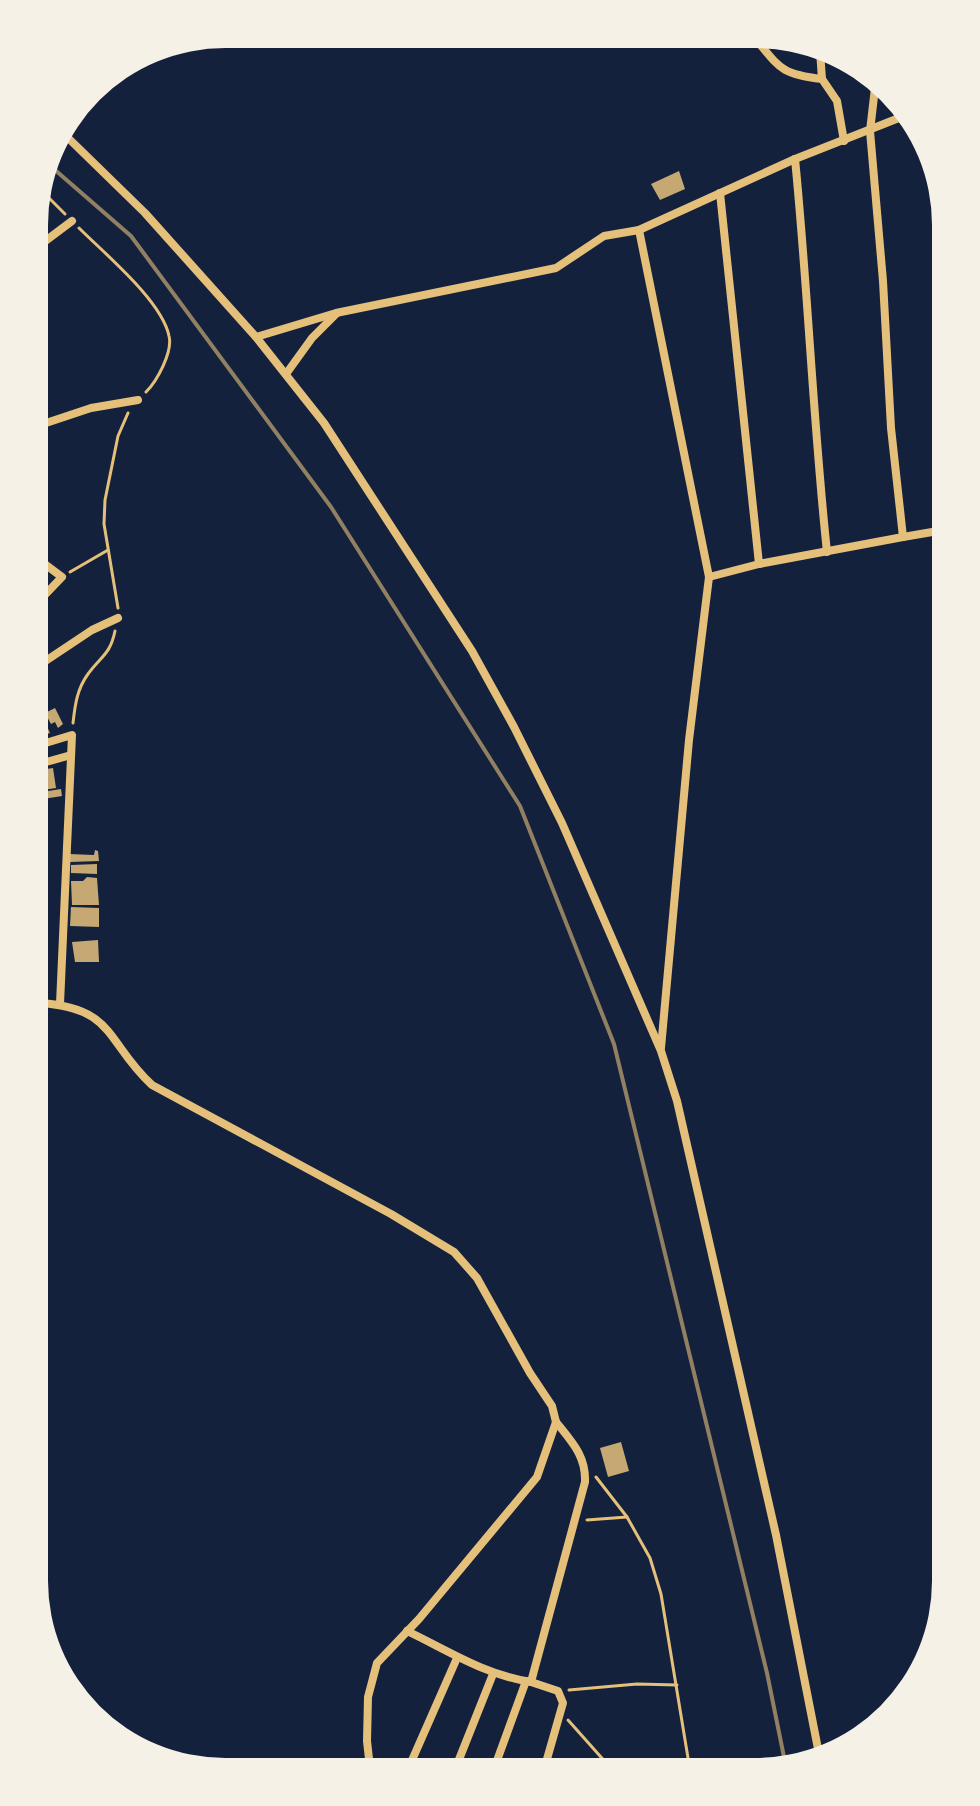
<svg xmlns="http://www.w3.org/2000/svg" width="980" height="1806" font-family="'IBM Plex Serif',serif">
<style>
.building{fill:#c6a872}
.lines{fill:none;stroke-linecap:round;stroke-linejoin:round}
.path{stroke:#e5c07b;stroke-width:3}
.minor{stroke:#e5c07b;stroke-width:8}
.rail{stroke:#918062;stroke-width:4}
</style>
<rect width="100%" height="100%" fill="#14213d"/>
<g class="building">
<path d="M679,171L685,189L660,200L651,184Z"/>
<path d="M55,708L63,724L58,728L55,722L51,724L45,713Z"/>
<path d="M39,709L50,733L39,737Z"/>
<path d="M53,768L56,788L43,790L40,770Z"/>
<path d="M61,789L62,796L43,799L42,792Z"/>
<path d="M95,850L98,851L99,861L70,862L69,854L94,855Z"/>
<path d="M97,864V874L71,873V865Z"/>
<path d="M87,877L97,878L99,905H72L71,881H83Z"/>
<path d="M71,907L99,908V927L70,926Z"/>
<path d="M98,940L99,962H75L72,942Z"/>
<path d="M621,1442L629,1471L608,1477L600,1448Z"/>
</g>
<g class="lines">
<g class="path">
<path d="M39,188L65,214"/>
<path d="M79,228C105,254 162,301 169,336C173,352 157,381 146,392"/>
<path d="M70,572L108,550"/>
<path d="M118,608L104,524L105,500L118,436L128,413"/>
<path d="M73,723C75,705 77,689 88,674C101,656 110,655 115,631"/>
<path d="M596,1477L627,1517L650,1558L661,1594L689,1764"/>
<path d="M587,1520L627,1517"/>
<path d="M569,1690L637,1684L677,1685"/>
<path d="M568,1720L608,1765"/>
</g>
<g class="minor">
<path d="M754,37C780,68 780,74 822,79L837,101L844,141"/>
<path d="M820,51L822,79"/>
<path d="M61,131L145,213L256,337L324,423L472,651L514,727L562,823L661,1051L677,1101L776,1535L820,1759"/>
<path d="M795,159C808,290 813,421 827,552"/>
<path d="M720,193L759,564L903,537L891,428L883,281L870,131L876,79"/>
<path d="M639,230L709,577L689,740L661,1048"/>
<path d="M36,248L72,221"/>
<path d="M256,337L336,313L556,268L604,236L639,230L795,159L904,116"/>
<path d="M286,374L312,338L336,314"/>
<path d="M37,426L91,408L138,400"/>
<path d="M903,537L938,531"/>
<path d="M38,559L62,577L38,602"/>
<path d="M709,577L759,564"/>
<path d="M38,666L92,630L118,618"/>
<path d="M39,745L72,735L60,1004"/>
<path d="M39,764L71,755"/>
<path d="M40,1003C116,1008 106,1043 152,1085L391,1214L454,1252L477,1278L530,1373L552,1406L556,1422L537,1477L419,1619L377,1663L368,1697L367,1741L370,1768"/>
<path d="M407,1631C449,1651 485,1675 531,1682L585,1482C586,1456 572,1442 556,1422"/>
<path d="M531,1682L558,1691L563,1703L545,1766"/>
<path d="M495,1766L526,1681"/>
<path d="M409,1767L457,1658"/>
<path d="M456,1767L493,1674"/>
</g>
<path class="rail" d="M47,163L131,236L331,507L520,806L614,1044L767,1673L785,1762"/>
</g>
<path d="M0 0H980V1806H0ZM225 48H755A177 177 0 0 1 932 225V1581A177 177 0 0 1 755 1758H225A177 177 0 0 1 48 1581V225A177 177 0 0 1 225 48Z" fill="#f6f1e7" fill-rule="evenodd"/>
</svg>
